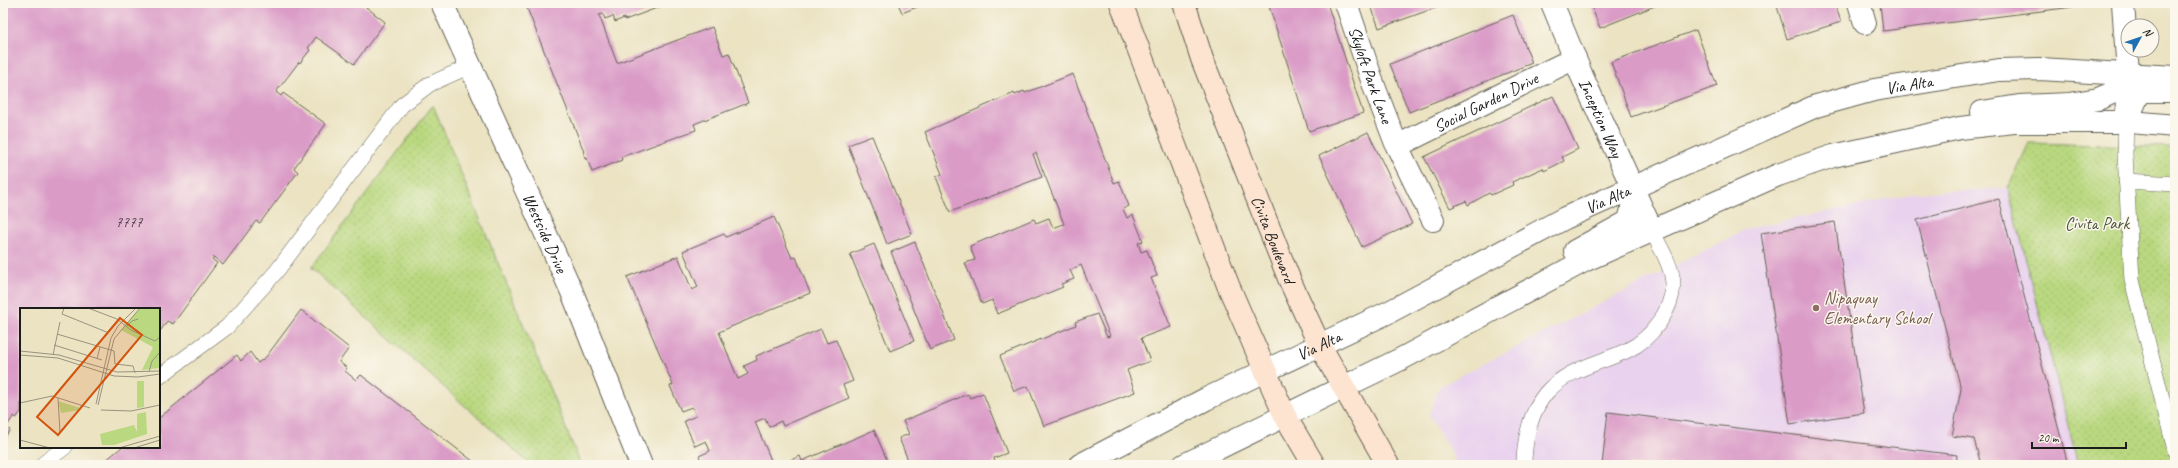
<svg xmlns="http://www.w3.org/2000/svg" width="2178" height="468" font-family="Caveat,sans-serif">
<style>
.built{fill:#e9d2ee}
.grass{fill:url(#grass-dots);stroke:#6a7a4e}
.building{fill:#da9bc7}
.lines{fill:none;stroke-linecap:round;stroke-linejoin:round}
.service-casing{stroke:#646256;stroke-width:16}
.minor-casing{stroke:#646256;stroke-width:24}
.tertiary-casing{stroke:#646256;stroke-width:24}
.secondary-casing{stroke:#646256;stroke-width:24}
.service{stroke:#fff;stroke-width:15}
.minor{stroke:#fff;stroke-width:22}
.tertiary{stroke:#fff;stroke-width:22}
.secondary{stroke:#fde4d1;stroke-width:22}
.education-dot{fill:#8d6e63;stroke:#fbf7ec;stroke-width:1.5}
.labels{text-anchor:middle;stroke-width:3;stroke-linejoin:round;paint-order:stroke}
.number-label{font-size:15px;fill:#4c3c47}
.street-label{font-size:17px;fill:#1c1c1c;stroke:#fbf7ec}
.park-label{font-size:17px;fill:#4b543a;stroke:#fbf7ec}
.education-label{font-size:17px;fill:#785e54;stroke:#fbf7ec;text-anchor:start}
.inset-road{fill:none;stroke:#989380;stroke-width:1}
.view{fill:#d4530e;fill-opacity:0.15;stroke:#d4530e;stroke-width:2}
.inset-edge{fill:none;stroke:#1c1c1c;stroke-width:2}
</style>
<defs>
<pattern id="grass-dots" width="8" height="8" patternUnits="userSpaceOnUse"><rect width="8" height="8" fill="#b9d87f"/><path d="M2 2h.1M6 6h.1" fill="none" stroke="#9eb96d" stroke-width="1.8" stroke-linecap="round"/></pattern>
</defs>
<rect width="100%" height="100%" fill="#fbf7ec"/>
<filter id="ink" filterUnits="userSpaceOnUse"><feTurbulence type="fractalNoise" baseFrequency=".025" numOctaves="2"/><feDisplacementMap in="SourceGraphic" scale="8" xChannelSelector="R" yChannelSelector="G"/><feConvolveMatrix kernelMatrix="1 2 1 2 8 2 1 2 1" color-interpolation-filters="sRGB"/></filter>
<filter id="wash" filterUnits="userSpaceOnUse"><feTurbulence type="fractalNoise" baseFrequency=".012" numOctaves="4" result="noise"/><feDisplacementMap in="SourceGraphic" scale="16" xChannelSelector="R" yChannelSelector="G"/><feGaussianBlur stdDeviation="0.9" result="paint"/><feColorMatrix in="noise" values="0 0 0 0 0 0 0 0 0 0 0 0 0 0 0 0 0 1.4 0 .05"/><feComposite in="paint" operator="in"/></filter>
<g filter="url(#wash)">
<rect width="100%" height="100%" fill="#ebe3c2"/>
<path class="built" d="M2008,188L2078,465H1458L1429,415L1439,387L1746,229L1915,193Z"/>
<g class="grass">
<path d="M433,105L581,465H531L311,268Z"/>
<path d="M2029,143L2175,147V465H2078L2008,188Z"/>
</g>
<g id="blocks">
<g class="building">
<path d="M3,3H361L385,22L354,64L316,37L308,48L310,50L300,63L299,62L276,92L281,96L283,93L326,124L294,168L298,172L260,223L256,221L223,265L214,257L212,259L217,263L173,324L167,321L161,330L159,328V309H21V412L16,418L14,416L6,427L10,430L3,440Z"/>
<path d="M525,3H670L625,20L624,18L615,22L613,16L605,19L603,14L599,15L617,63L712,27L723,55L729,53L748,103L694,124L696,130L621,157L622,160L592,172L587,158L585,159L583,149Z"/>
<path d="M898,3H927L902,13Z"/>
<path d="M1268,3H1327L1363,113L1309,131Z"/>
<path d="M1370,3H1449L1379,28Z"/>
<path d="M1590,3H1662L1600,28Z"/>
<path d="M1776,3H1835L1841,22L1787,39Z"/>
<path d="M1880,3H2089V5L1883,31Z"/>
<path d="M1513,15L1532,63L1409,112L1390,64Z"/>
<path d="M1696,30L1717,86L1631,117L1611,62Z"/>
<path d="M1073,74L1114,183L1119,181L1129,206L1123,209L1127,218L1133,215L1143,241L1138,243L1141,252L1147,250L1157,276L1151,278L1171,327L1141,338L1150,361L1127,370L1135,392L1044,426L1028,386L1014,391L1000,356L1076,325L1075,322L1097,314L1107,337L1110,336L1081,265L1070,270L1074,279L1061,284L1063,287L997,314L992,300L982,304L965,263L975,260L970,246L1034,219L1036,223L1049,218L1053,228L1064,224L1036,153L1033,154L1042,177L950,212L936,177L942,174L925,132L1014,93L1015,95L1024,91L1025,93Z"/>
<path d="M1553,96L1578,149L1562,157L1564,161L1544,171L1543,168L1512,182L1513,185L1491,195L1489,193L1468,205L1466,201L1450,208L1424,157Z"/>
<path d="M1368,132L1412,224L1362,247L1319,156Z"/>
<path d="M872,136L912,234L887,244L848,145Z"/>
<path d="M1999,199L2068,465H1981L1974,439L1952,436L1961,389L1917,220Z"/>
<path d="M774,217L792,258L796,257L810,293L719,332L738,379L748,374L744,366L757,360L756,356L821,329L827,343L836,340L853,381L843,385L849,398L783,426L781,421L769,427L765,418L755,422L773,465H703L699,456L710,451L706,441L695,446L684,421L696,416L692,407L681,411L670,386L673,385L627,277L678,256L692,290L698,287L683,251L724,234L726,237Z"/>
<path d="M1835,222L1864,413L1790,424L1761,233Z"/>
<path d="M915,242L954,340L930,350L891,252Z"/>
<path d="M874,244L914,341L890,351L850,254Z"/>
<path d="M301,310L349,348L339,362L347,368L345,371L356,380L361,375L478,465H100L122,447H159V418L237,355L241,361L250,352L258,363L266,357Z"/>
<path d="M983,393L1007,453L994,458L995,461L990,465H910L899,438L909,434L903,421L968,394L970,398Z"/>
<path d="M1608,412L1957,455L1956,465H1602Z"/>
<path d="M874,430L889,465H779L800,456L802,461Z"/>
</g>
</g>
</g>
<g filter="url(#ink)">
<use href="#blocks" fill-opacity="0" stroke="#646256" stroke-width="1"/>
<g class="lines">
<g class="service-casing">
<g id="service">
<path d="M2126,122L2125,154L2132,280L2175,450"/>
<path d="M2126,181L2175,184"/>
<path d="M159,377L227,327L276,272L402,105L430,84L470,66"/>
<path d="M44,463L65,447"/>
<path d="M1524,465C1524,442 1530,412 1546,393C1568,368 1599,364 1628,350C1651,339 1672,311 1673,285C1673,267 1660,247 1652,231"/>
</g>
</g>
<g class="minor-casing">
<g id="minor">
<path id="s1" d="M1346,3L1375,89L1397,146L1433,220"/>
<path id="s2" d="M1552,3L1582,76L1652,231"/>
<path d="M1859,3L1865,23"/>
<path d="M2123,3L2128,73L2126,122"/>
<path id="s3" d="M1397,146L1575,58"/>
</g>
</g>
<g class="tertiary-casing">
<g id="tertiary">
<path id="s4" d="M442,3L572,292L641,465"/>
<path d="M1982,112L2019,106L2069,104L2098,99L2112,93L2128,73"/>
<path d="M2126,122L2140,91H2175"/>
<path d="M1575,251L1629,221L1632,209V188"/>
<path id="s5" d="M1080,465L1206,399L1391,311L1565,218L1816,106L1874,90L1999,70L2040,69L2175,77"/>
<path d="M1184,465L1401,359L1586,260L1778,175L1833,156L1960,128L2014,122H2131L2175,126"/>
</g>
</g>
<g class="secondary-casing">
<g id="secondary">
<path d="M1121,3L1228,285L1285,416L1314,465"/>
<path id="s6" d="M1184,3L1202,59L1290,281L1319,344L1388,465"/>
</g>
</g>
<use href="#service" class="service"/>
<use href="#minor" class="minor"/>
<use href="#tertiary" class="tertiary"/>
<use href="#secondary" class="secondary"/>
</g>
</g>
<circle class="education-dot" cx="1816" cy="308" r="4"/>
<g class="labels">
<g class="number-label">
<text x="129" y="227">7777</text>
</g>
<g class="street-label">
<text dy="6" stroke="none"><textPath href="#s1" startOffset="76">Skyloft Park Lane</textPath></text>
<text dy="6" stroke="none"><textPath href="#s5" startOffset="915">Via Alta</textPath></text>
<text dy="6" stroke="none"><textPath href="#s3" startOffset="99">Social Garden Drive</textPath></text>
<text dy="6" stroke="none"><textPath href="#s2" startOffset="125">Inception Way</textPath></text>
<text dy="6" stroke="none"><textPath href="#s5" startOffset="591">Via Alta</textPath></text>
<text dy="6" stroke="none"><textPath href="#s4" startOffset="252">Westside Drive</textPath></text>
<text dy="6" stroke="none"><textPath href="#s6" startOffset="253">Civita Boulevard</textPath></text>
<text dy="6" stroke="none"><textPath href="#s5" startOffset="267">Via Alta</textPath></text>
</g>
<g class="park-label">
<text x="2097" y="229">Civita Park</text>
</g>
<g class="education-label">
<text x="1824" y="304">Nipaquay<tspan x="1824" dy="20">Elementary School</tspan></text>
</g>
</g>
<g transform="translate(20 308)">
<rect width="140" height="140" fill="#ebe3c2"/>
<path d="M120,0H140V60L122,62L133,39L101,22ZM117,73H124V99L117,100ZM38,93L60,100V102L41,105ZM126,104L127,126L94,137H82L80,126L114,117L117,124V106Z" fill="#b9d87f"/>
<path class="inset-road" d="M44,0L42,6L89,25M68,0L97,11L111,22L135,33L140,29M106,19L112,13L118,11M37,26L94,43L95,56L113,58L115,65M34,37L82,52M0,43L39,47L97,64L140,63M0,47L38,50L94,68L118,69L140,66M33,47L40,14M77,51L80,39M129,64L132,53L140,44M38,90L40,125M0,95L32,88L70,100M76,96L91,30L98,18L116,0M78,97L94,31L120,0M81,102L111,103L140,97M0,132L30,140M99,140L140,128M114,140L140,132"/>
<path class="view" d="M100,10L122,27L38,127L17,109Z"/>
<rect width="140" height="140" class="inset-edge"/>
</g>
<rect width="2178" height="468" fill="none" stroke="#fbf7ec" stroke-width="16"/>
<g transform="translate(2140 38) rotate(50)"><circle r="19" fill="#fbf7ec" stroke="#a29f99"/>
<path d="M0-3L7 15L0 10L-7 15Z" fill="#1f6fb2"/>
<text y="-6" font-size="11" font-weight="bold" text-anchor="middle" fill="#1c1c1c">N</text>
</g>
<path d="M2032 442v6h94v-6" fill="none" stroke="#1c1c1c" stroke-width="2"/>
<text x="2038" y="442" font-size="12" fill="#1c1c1c" stroke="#fbf7ec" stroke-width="3" paint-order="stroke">20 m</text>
</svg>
